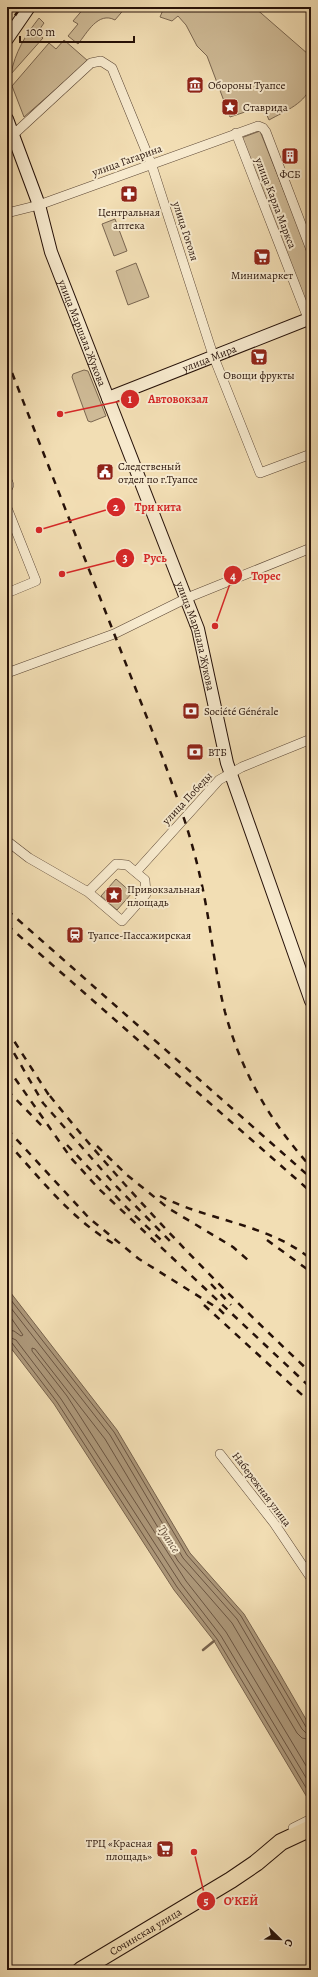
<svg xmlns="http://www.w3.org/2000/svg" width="318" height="1977" font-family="Alegreya,serif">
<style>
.green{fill:#cfbb97;stroke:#7a6650}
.water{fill:#ad987a;stroke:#77624c}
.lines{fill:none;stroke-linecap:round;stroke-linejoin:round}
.shore{stroke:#6a5441;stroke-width:1}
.stream{stroke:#77624c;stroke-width:2.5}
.street-casing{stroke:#594433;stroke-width:10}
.secondary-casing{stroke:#261108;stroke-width:14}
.highway-casing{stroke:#261108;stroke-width:18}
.street{stroke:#f7eace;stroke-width:9}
.secondary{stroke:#f7eace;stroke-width:12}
.highway{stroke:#f2deb4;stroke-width:16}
.rail{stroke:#261108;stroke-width:2.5;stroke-dasharray:7 7;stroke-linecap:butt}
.labels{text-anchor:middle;stroke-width:4;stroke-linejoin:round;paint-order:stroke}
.poi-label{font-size:11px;fill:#261108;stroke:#f7eace;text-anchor:start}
.street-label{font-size:11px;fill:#261108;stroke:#f7eace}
.water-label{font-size:12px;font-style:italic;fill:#634e3b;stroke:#f7eace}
.leader{fill:none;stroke:#d62828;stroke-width:1.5}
.callout-dot{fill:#d62828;stroke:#f7eace;stroke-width:1.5}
.mark-label{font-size:12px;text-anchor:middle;font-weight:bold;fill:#fff}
.callout-label{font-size:12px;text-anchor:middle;font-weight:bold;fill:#d62828;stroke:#f7eace;stroke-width:4;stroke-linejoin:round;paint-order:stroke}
</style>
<rect width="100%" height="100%" fill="#f2deb4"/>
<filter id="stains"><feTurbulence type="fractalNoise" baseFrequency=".005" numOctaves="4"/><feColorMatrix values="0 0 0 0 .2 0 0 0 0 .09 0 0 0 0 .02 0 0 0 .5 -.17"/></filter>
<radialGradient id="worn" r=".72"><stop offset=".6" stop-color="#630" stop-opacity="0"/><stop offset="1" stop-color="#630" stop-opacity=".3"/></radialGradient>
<g class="green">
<path d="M85,7H126L115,20C98,11 87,33 78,44L68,36L78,24L73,21Z"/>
<path d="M161,7H254L308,54L311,55C311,64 313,75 311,84C307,103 285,111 269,120L263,106L230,117L207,56L197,46L186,25L178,16L172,21L160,17L163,10Z"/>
<path d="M39,18L44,23L37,33L43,38L11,74C15,52 25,36 39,18Z"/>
<path d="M64,40L88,61L24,117L12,86L49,43L56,49Z"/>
<path d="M260,131L311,259V318L241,138Z"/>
<path d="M115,219L127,251L114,256L102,224Z"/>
<path d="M136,263L149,297L128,305L116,271Z"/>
<path d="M84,370L88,371L106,416L91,422L88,421L72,377L73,374Z"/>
<path d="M116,879L132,893L117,910L101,896Z"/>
</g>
<path class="water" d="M7,1288L117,1430L190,1553L244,1614L277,1669L311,1728V1804L214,1641L174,1590L54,1404L7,1343Z"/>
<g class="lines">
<g class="shore">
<path d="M7,1295L114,1432L187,1555L241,1616L306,1727L311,1729"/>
<path d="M7,1303L110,1435L183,1558L237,1619L302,1729L306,1733L311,1734"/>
<path d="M7,1312L23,1335L21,1336L14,1331L7,1330"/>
<path d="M7,1336L16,1340L61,1399L181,1584L221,1636L311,1786"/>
<path d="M7,1341L12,1343L57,1402L177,1587L217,1639L311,1796"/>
<path d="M311,1740L302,1738L297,1733L232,1623L178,1561L105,1439L35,1349L32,1348V1351L67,1396L186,1581L226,1632L311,1774"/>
</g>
<path class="stream" d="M203,1650L214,1641"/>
<g class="street-casing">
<g id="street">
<path d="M236,133L311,326"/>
<path d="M13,135L91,63L101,61L112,68L151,163L213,355L260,473L311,454"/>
<path d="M7,213L39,205L258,126L263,128L266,132L311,250"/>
<path d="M7,480L9,485L7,489"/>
<path d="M7,508L36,581L7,593"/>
<path d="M7,673L114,634L187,598L311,548"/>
<path d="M7,841L29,858L88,892L122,921L146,894L145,880L127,865L116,864L88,892"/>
<path d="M136,872L219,780L242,767L311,739"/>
<path d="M220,1454L274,1523L311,1578"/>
<path d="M293,1828L311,1819"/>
</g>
</g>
<g class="secondary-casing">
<g id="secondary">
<path d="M7,39L29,7"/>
<path id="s1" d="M7,119L39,205L51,252L198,629L227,763L311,1001"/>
<path id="s2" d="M108,398L311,318"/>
</g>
</g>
<g class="highway-casing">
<g id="highway">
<path id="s3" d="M81,1970L231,1880L256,1863L281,1842L311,1828"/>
</g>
</g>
<use href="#street" class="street"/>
<use href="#secondary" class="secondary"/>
<use href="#highway" class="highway"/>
<g class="rail">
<path d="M7,27L21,7"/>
<path d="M7,360L162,756C177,797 192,838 201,881C211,924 214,969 225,1012C241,1071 270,1122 311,1167"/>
<path d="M7,910L311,1178"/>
<path d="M7,925L311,1192"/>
<path d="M7,1030L52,1100"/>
<path d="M7,1041L43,1103L117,1187L171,1242"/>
<path d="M7,1067L71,1158L99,1189L311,1388"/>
<path d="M7,1090L44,1128"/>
<path d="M50,1096C129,1195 219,1287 311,1373"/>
<path d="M7,1129L89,1218L139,1259L219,1309L226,1316"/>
<path d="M7,1142C40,1178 71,1219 114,1244"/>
<path d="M67,1145L128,1209L161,1240"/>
<path d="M97,1146L127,1175L168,1208L233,1247L249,1261"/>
<path d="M160,1196C209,1221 268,1224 311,1259"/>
<path d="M267,1240L311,1272"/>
<path d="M211,1284L231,1305"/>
<path d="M204,1305L311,1403"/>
</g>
</g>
<defs>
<g id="museum-square" transform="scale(0.9)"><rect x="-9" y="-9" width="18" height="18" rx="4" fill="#8f2418" stroke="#f7eace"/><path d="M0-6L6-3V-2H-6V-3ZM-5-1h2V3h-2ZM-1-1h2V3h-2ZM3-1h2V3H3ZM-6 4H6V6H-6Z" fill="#fff"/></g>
<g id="sight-square" transform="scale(0.9)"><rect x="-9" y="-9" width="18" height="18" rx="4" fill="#8f2418" stroke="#f7eace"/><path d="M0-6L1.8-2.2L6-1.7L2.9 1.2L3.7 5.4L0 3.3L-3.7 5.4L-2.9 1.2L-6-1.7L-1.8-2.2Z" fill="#fff"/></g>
<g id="building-square" transform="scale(0.9)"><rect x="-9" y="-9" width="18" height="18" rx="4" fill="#8f2418" stroke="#f7eace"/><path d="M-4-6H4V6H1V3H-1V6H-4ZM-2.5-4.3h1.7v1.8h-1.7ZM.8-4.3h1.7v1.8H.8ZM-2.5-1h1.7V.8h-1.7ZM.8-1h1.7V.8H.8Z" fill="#fff"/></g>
<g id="pharmacy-square" transform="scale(0.9)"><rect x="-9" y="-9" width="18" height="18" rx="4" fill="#8f2418" stroke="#f7eace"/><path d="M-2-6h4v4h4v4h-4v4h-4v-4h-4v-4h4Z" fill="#fff"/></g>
<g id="supermarket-square" transform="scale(0.9)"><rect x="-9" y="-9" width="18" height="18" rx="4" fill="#8f2418" stroke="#f7eace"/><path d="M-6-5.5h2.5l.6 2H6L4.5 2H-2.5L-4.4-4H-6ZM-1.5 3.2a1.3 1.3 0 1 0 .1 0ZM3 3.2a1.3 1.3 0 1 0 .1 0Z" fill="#fff"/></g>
<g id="civic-square" transform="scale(0.9)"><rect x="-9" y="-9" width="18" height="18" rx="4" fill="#8f2418" stroke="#f7eace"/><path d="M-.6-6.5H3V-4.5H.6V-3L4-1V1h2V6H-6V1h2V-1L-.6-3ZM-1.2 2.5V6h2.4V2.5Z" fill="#fff"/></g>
<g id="bank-square" transform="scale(0.9)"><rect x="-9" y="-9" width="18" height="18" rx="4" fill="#8f2418" stroke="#f7eace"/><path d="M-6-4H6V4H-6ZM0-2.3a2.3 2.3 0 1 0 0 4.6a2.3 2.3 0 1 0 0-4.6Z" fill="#fff"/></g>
<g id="station-square" transform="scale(0.9)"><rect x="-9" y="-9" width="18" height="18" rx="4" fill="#8f2418" stroke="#f7eace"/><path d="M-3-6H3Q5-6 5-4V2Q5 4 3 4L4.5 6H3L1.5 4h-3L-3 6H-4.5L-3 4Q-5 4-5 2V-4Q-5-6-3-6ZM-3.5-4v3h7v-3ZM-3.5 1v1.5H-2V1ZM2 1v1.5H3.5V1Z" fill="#fff"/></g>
</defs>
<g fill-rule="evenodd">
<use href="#museum-square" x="195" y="85"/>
<use href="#sight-square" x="230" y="107"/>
<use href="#building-square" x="290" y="156"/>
<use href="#pharmacy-square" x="129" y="194"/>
<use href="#supermarket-square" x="262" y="257"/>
<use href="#supermarket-square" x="259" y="357"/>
<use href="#civic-square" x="105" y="472"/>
<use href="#bank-square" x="191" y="711"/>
<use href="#bank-square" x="195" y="752"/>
<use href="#sight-square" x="114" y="895"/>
<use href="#station-square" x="75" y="935"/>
<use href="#supermarket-square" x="165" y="1849"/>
</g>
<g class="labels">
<g class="poi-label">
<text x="208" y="89">Обороны Туапсе</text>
<text x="243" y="111">Ставрида</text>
<text x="290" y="178" text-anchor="middle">ФСБ</text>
<text x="129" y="216" text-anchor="middle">Центральная<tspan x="129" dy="13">аптека</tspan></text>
<text x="262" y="279" text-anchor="middle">Минимаркет</text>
<text x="259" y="379" text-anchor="middle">Овощи фрукты</text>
<text x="118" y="470">Следственый<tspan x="118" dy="13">отдел по г.Туапсе</tspan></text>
<text x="204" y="715">Société Générale</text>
<text x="208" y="756">ВТБ</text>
<text x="127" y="893">Привокзальная<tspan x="127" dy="13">площадь</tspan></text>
<text x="88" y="939">Туапсе-Пассажирская</text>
<text x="152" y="1847" text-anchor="end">ТРЦ «Красная<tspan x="152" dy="13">площадь»</tspan></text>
</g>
<g class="street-label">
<text transform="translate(127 160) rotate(-20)" y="4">улица Гагарина</text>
<text transform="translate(276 203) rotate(69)" y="4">улица Карла Маркса</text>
<text transform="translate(186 231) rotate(72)" y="4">улица Гоголя</text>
<text dy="4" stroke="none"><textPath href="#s1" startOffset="227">улица Маршала Жукова</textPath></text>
<text dy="4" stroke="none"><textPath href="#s2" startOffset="109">улица Мира</textPath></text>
<text dy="4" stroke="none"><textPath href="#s1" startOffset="551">улица Маршала Жукова</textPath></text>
<text transform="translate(187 798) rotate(-47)" y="4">улица Победы</text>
<text transform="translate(262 1489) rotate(53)" y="4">Набережная улица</text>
<text dy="4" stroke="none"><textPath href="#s3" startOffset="75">Сочинская улица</textPath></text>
</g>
<g class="water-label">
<text transform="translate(169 1539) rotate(57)" y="4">Туапсе</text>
</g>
</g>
<path class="leader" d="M60 414L130 399M39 530L116 507M62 574L125 558M215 626L233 575M194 1852L206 1901"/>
<g class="callout-dot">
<circle cx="60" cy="414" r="4"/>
<circle cx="39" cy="530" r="4"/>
<circle cx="62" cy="574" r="4"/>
<circle cx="215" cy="626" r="4"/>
<circle cx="194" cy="1852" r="4"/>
<circle cx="130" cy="399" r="10"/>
<circle cx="116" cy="507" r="10"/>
<circle cx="125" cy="558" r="10"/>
<circle cx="233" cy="575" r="10"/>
<circle cx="206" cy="1901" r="10"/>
</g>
<g class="mark-label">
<text x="130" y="403">1</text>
<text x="116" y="511">2</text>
<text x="125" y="562">3</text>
<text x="233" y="580">4</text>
<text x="206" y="1905">5</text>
</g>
<g class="callout-label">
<text x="178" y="403">Автовокзал</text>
<text x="158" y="511">Три кита</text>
<text x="155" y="562">Русь</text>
<text x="266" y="580">Торес</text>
<text x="241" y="1905">О’КЕЙ</text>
</g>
<rect width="318" height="1977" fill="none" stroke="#f2deb4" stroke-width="24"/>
<rect x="8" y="8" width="302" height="1961" fill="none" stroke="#261108" stroke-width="2"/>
<rect x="12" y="12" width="294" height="1953" fill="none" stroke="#261108"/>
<g transform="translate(280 1939) rotate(113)" stroke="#f7eace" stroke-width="3" paint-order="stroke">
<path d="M0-3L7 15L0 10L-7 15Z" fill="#261108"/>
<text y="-6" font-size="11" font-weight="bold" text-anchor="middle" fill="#261108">С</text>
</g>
<path d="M20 36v6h114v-6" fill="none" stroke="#261108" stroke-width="2"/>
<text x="26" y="36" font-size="12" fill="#261108" stroke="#f7eace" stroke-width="3" paint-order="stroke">100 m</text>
<rect width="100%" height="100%" filter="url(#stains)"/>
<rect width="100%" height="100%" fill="url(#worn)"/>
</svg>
